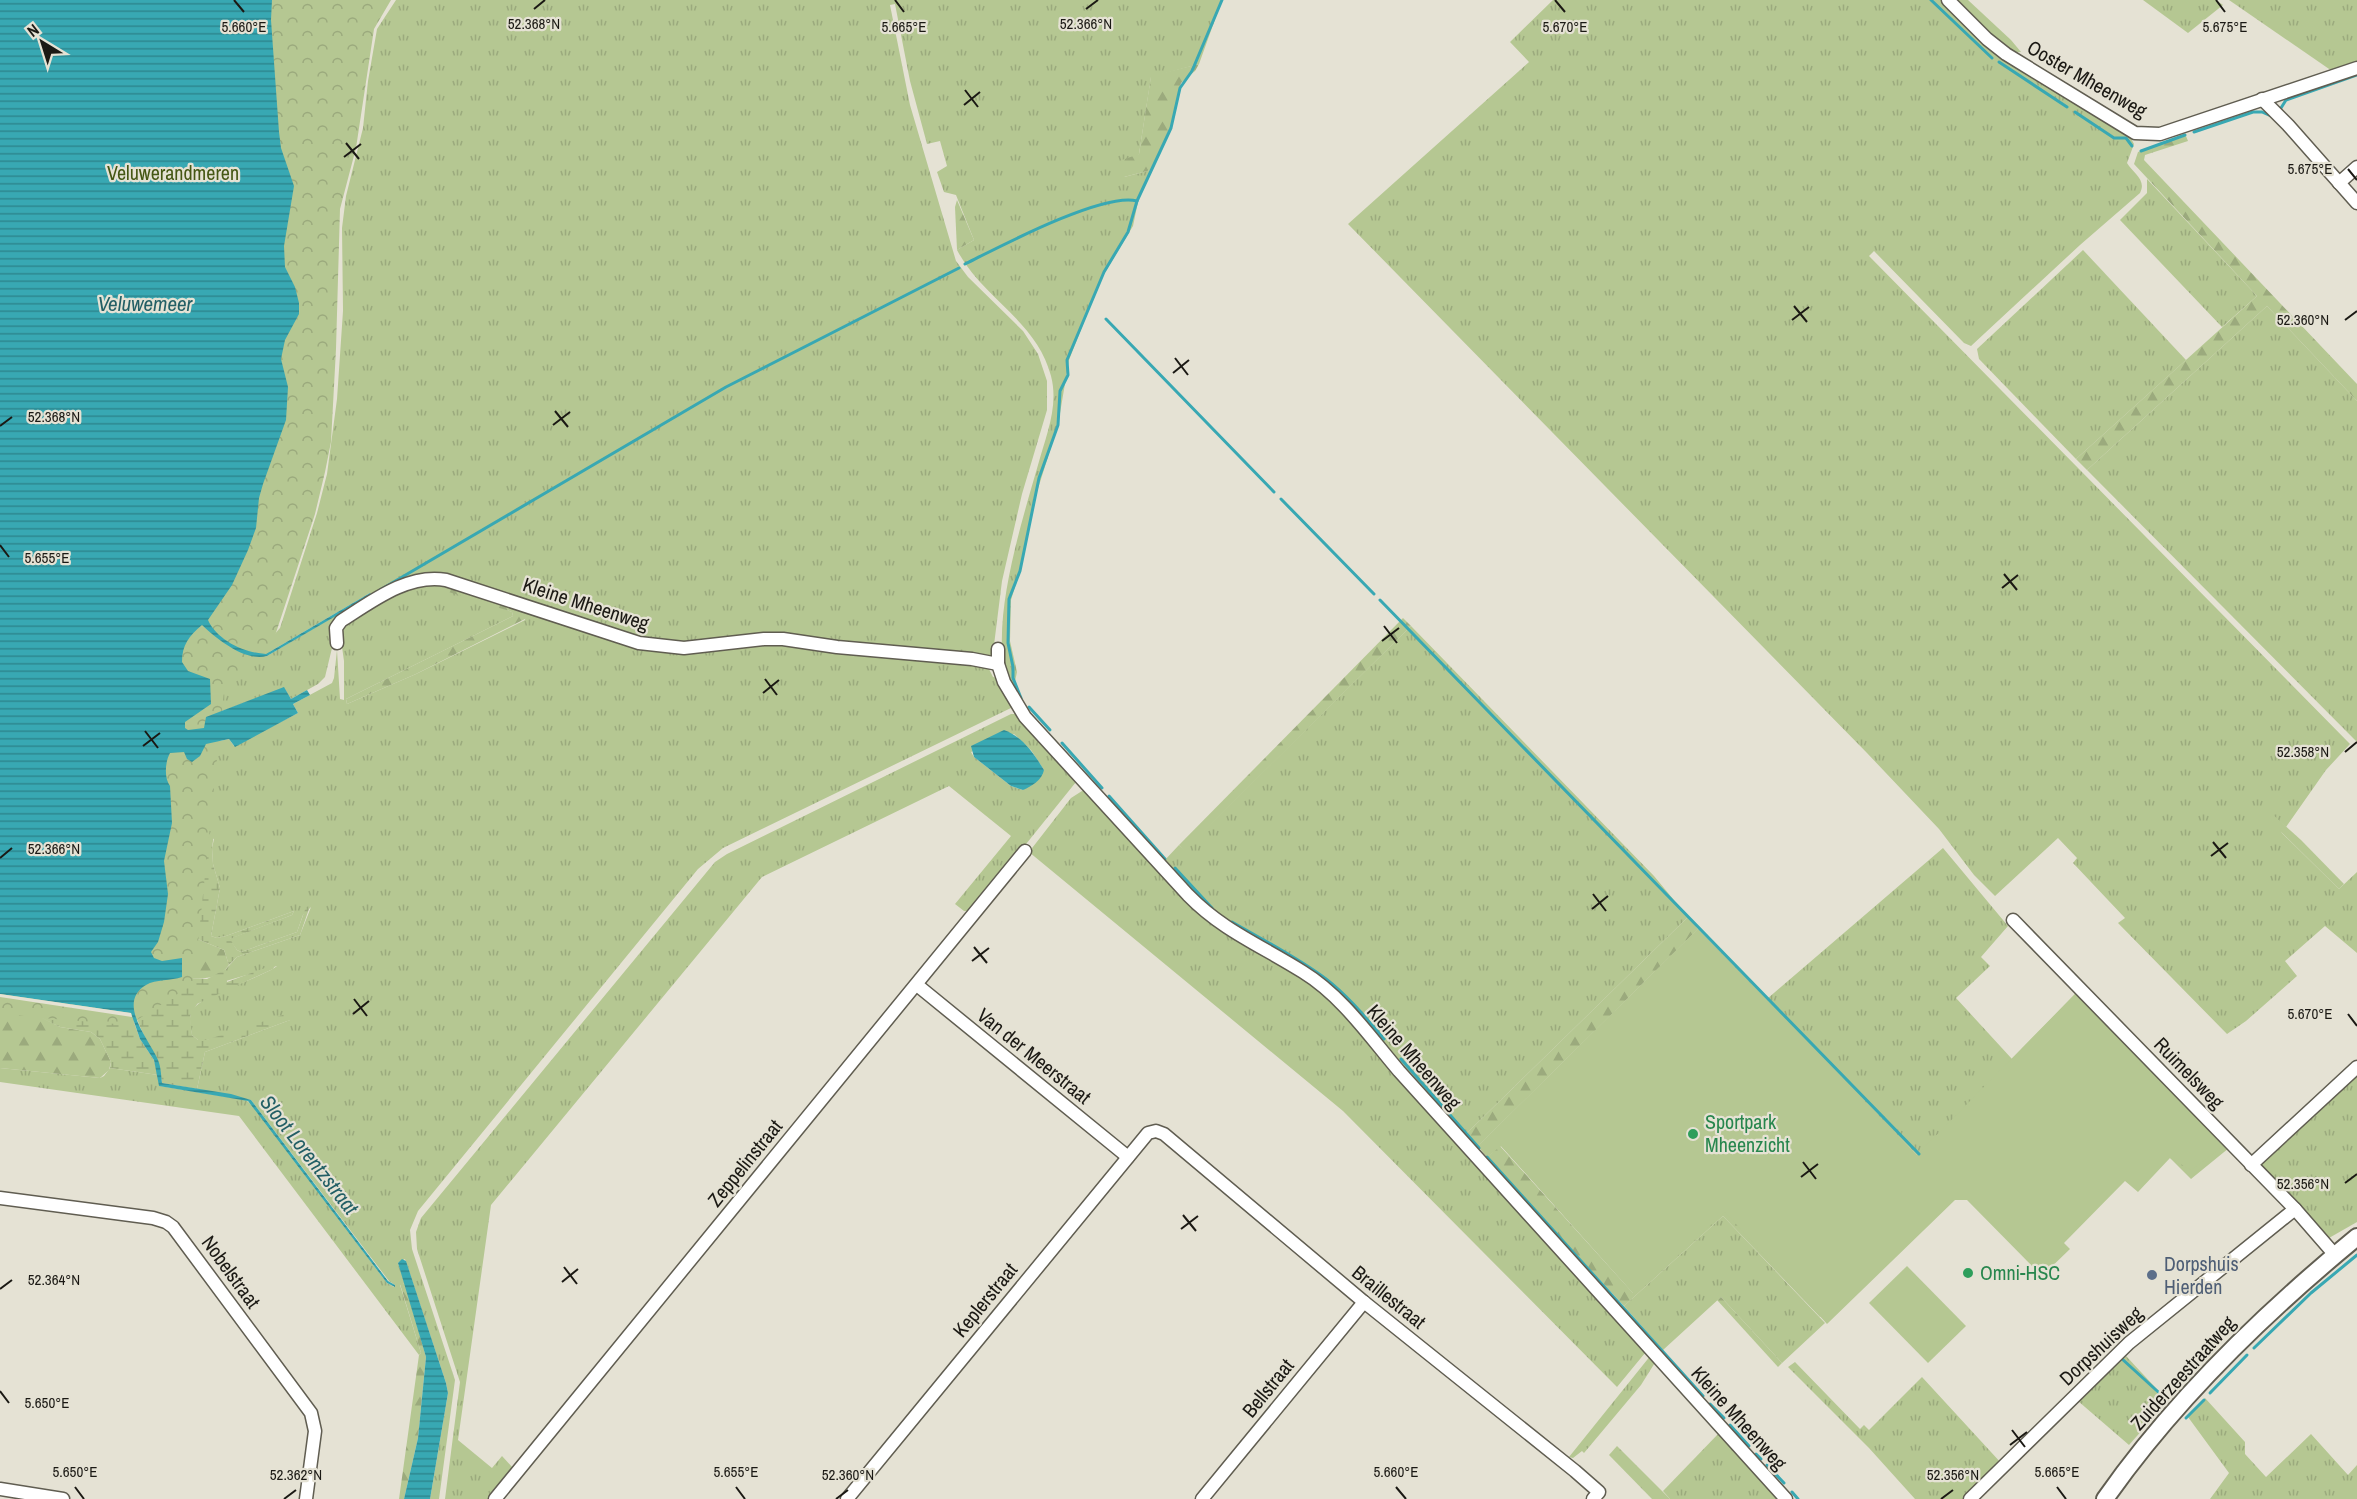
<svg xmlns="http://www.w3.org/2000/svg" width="2357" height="1499" font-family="'Archivo Narrow',sans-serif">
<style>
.grass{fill:url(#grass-tufts);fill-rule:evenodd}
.forest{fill:url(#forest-firs)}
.wetland{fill:url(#wetland-marsh)}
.park{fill:url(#park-crowns)}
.garden{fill:#b5c792}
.water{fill:url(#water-rules)}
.pier{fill:#e5e2d4}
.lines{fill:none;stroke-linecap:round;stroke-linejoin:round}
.stream{stroke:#38a8b3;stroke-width:3}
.minor-casing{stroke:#605d51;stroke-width:15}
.secondary-casing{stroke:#605d51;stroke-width:20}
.minor{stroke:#fff;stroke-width:12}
.secondary{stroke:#fff;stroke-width:16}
.ticks{fill:none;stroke:#1b1914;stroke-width:2}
.leisure-dot{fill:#2e9e5b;stroke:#e5e2d4;stroke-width:2}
.service-dot{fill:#5c6f8a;stroke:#e5e2d4;stroke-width:2}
.labels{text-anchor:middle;stroke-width:4.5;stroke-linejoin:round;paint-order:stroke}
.street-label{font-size:20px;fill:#1b1914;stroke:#e5e2d4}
.park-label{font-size:20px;fill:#455714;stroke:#e5e2d4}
.leisure-label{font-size:20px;fill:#27864d;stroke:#e5e2d4;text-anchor:start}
.service-label{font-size:20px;fill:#4e5e75;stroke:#e5e2d4;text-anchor:start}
.water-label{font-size:21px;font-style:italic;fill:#235f65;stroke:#e5e2d4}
.ticks-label{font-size:15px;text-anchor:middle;fill:#1b1914;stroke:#e5e2d4;stroke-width:4.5;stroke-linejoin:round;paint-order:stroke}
</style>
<defs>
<pattern id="grass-tufts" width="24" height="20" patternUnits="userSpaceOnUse" patternTransform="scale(1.5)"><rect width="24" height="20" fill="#b5c792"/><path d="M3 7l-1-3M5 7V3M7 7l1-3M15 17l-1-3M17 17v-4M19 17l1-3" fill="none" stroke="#9baa7d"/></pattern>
<pattern id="forest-firs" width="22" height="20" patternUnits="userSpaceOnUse" patternTransform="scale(1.5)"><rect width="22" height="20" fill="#b5c792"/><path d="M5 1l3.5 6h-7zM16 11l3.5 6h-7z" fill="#9baa7d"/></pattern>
<pattern id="wetland-marsh" width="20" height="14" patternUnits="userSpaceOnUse" patternTransform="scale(1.5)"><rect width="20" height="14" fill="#b5c792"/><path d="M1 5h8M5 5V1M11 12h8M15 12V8" fill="none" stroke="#9baa7d"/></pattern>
<pattern id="park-crowns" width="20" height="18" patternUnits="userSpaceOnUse" patternTransform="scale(1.5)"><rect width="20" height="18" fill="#b5c792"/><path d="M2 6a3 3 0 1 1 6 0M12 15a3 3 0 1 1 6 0" fill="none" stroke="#9baa7d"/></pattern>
<pattern id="water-rules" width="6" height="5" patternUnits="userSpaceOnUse" patternTransform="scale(1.5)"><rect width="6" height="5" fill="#38a8b3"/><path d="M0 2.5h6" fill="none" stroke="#2e8890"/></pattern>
</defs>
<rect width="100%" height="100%" fill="#e5e2d4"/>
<g class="grass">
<path d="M396,0H1222L1199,64L1151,77L1139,154L1124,177L1151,170L1139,197L1133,226L1101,279L1069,360L1058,425L1036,495L1022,564L1011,600L1010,641L1017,672L1013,691C1009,682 1004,671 1003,661C996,603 1022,521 1038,465C1046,436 1059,406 1051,376C1037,321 982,298 957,250L974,240L956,195L944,192L937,172L947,166L940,141L927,144L910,81L895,4L890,5L910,105L956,261L968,277L1023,331L1038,354L1047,381V410L1022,494L1002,581L993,653L988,657L834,643L649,642L439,576L339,619L325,677L318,684L291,699L284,688L206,717L197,669L267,656L372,594L370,593L266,654L273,636L280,628L317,513L327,474L337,399L343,311L342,228L346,196L363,128L368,81L377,29Z"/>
<path d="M1553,0H1944L1986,41L2128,133L2134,144L2127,163C2133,173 2147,180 2140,193L2080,245L1971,346L1964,343L1874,251L1869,256L2350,744L2326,770L2286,827L2272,815L2282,833L2339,889L2357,872V953L2325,926L2285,961L2297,976L2246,1021L2227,1034L2118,923L2125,918L2073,863L2077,858L2058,838L1995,896L1974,875L1939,829L1867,753L1348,224L1529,62L1510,42Z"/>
<path d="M1952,0H1968L2011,40L2021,52L2009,53Z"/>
<path d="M2143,0H2216L2223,5L2188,33Z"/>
<path d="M2229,0H2357V63L2332,71Z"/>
<path d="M2147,179L2257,296L2222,327L2120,220L2147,193Z"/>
<path d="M2083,250L2186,360L2076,459L1979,359L1977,349Z"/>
<path d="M2267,306L2357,401V742L2087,470Z"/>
<path d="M431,581L512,612L513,616L346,699L347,704L416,674L525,620L527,609L632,646L769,641L960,661L988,667L993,677L997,678L1013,707L723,848L698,869L418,1211L410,1230L412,1249L455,1380L439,1499H430L448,1393L446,1383L405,1259L398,1263L405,1283L400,1285L421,1353L419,1355L239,1116L0,1082V1068L100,1078L104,1076L110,1068L158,1075L160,1086L246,1100L256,1109L387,1283L394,1287L395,1285L389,1281L251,1100L197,1089L205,1052L290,1020L207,1040H198L192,1035C191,1028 188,1017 192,1011C200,994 258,980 277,966L226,981V969L237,957L300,935L311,907L303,915L297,932L241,952L237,950L229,939L292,915L294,911L226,936L217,938L211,936L220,888L213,864L212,848L214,839L203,835L205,744L229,739L234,746L298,713L293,704L332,683L334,678L337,650L340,699L344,700V661L341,640V624L412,584Z"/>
<path d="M1411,626L1654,876L1688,917L1467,1133L1427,1097L1346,1003L1217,918L1163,862L1179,845L1184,850Z"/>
<path d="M1011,714H1017L1076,779V782L972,911H964L955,904L1011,836L949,786L762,877L491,1205L458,1440L492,1468L502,1456L513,1468L488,1499H445L460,1382L417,1249L416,1232L421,1218L715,862L727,854ZM1014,734L1031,750L1044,770L1023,790L1011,786L974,757L971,752Z"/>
<path d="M1082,791H1086L1234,938L1313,984L1338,1007L1644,1349L1645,1353L1617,1387L1343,1111L1029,852L1071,798Z"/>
<path d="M1943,848L2008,926L1981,957L1990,966L1956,998L2012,1059L2076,993L2229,1148L2191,1179L2170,1158L1917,1155L1876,1114L1678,1150L1633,1293L1501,1146L1487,1157L1478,1146L1698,929L1767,999Z"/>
<path d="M2357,1072V1222L2329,1238L2258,1163Z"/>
<path d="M1723,1216L1825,1323L1782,1363L1721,1297L1663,1350L1624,1306Z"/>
<path d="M1651,1355L1656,1361L1641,1385L1584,1453L1582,1451L1573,1458L1569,1457Z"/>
<path d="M2126,1356L2168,1401L2129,1445L2078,1401Z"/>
<path d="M1795,1362L1860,1429L1864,1425L1869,1430L1922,1377L2002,1464L1966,1499H1915L1869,1448L1788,1367Z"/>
<path d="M2205,1398L2245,1442V1454L2266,1477L2311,1434L2348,1475L2357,1465V1499H2210L2229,1473L2188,1417Z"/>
<path d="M1720,1432L1780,1499H1670L1663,1491Z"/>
</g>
<g class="forest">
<path d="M1199,64L1195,71L1181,83L1172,123L1151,170L1124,177L1122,160L1139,154L1151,76Z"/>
<path d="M2186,136L2188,141L2145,155L2144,160L2357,384V401L2267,306L2087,470L2076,459L2257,296L2134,164L2138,152Z"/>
<path d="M957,200L974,240L957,250L955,207Z"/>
<path d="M431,581L527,609V618L416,674L347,704L346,699L513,616L512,612L436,588L432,586Z"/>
<path d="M1403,618L1411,626L1184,851L1179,845Z"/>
<path d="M2272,814L2301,840L2344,884L2339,889L2268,819Z"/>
<path d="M1688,917L1698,929L1478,1146L1467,1133Z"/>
<path d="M195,938L224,950L229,965C219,979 205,979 189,978Z"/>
<path d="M0,999L29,1011L60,1027L91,1032L100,1039L111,1062L109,1070L100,1078L0,1068Z"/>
<path d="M1500,1146L1633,1293L1678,1150L1827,1311L1820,1317L1723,1216L1624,1306L1487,1157Z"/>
<path d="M405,1283L426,1357L418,1438L404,1499H399L419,1355L421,1353L400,1284Z"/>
<path d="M1721,1297L1782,1363L1778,1367L1717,1300Z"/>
<path d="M1617,1446L1670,1499H1652L1609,1455Z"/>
</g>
<g class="wetland">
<path d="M214,834L212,848L213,864L220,888L211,936L217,938L226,936L294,911L292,915L230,939L237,950L241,952L297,932L306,907L310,906L300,935L237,957L229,965L224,950L195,938L203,835Z"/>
<path d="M276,964L273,969L197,1004L190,1016L192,1035L198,1040H206L286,1014L290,1020L205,1052L197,1089L162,1083C159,1057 142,1037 135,1013L189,978L207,979L226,969L227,982Z"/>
<path d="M0,998L132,1017L140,1039L154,1060L158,1075L110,1068L111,1062L100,1039L91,1032L60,1027Z"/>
</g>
<path class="park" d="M0,0H391L374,29L356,148L340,209L336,349L331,442L325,472L315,514L269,654L225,681L198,943L192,985L129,1025L30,1017L0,1012Z"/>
<g class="garden">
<path d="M1698,929L1917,1155L2076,993L2225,1145L2191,1170L2170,1158L2138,1192L2125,1181L2064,1243L2070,1249L2042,1276L1967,1200H1955L1827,1324L1725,1212L1635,1295L1501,1146L1487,1157L1478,1146Z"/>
<path d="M1907,1266L1966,1326L1928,1363L1869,1303Z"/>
</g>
<g class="water">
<path d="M0,0H272L271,20L279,132L281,148L294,186L284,246L285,267L295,287L299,303V314L285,340L281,359L288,387L286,420L263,484L259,498L256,528L248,550L232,585L208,620C217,640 244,653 266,654L370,593L372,595L267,656C245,662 217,639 202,625C189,636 182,645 182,662L188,671L210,679L211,704L185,722V728L188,730L204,728L206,717L284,687L291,699L307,690L310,695L293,704L298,713L235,747L229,739L206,744L200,756L192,762L187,759L184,752L170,753C165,762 164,778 170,786L172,823L164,861L168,894L164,922L158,942L151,952L154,958L162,961L182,958V977C171,981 156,979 146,985C116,1003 149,1039 158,1060C161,1067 161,1075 162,1083L231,1094L251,1100L388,1281L395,1285V1287L387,1283L248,1101L159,1086L154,1060L140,1039L131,1013L0,994Z"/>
<path d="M1004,730C1023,737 1034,754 1044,770C1042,780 1032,786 1023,790L1011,786L974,757L971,746Z"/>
<path d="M402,1259L406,1261L446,1383L448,1393L430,1499H404L418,1438L426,1357L398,1263Z"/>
</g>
<path class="pier" d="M0,994L131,1013L132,1017L0,997Z"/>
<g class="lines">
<g class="stream">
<path d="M1931,0L1992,58"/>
<path d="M1999,62L2067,107"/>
<path d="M2281,108L2286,100L2357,75"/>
<path d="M2075,112L2114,138H2126L2132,146"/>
<path d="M2194,132L2253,112H2262L2271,116"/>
<path d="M2141,151L2185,135"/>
<path d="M965,264C999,247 1103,192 1137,201"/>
<path d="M1106,319L1274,492"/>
<path d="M1281,499L1374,594"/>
<path d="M380,590L726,387L959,268"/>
<path d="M1380,600L1919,1154"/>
<path d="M1021,698L1013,678V667L1008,643L1009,599L1020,571L1039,478L1058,425L1060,391L1068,375L1067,360L1104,272L1128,232L1137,201L1171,128L1180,88L1192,71L1222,0"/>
<path d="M1029,707L1050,730"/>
<path d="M1062,743L1102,788"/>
<path d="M1109,796L1165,859"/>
<path d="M1175,868L1212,908"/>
<path d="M1232,922C1263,940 1297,957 1326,979C1348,996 1366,1018 1384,1039"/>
<path d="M1401,1059L1479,1148"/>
<path d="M1487,1157L1703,1396"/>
<path d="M2254,1348L2311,1293L2357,1255"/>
<path d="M2121,1358L2167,1400"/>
<path d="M2210,1393L2247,1355"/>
<path d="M1710,1404L1724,1418"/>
<path d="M2186,1418L2204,1400"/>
<path d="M1730,1425L1749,1446"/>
<path d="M1756,1454L1761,1459"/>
<path d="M1767,1465L1784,1483"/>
<path d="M1792,1492L1798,1499"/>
</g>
<g class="minor-casing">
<g id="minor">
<path d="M1948,0L1987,39L2006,54L2135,133L2160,134L2357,68"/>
<path d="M2262,99L2288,125L2357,203"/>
<path d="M2339,183L2357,167"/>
<path d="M337,643L336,628L341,621C371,602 408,573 446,580L639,643L684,648L764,639H783L837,647L972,659L998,664"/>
<path d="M998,649V664L1004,682L1025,717L1188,895C1223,931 1262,946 1303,972C1342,996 1370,1037 1399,1071L1786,1499"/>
<path d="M2013,920L2295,1209L2335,1255"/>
<path d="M917,985L1128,1157"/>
<path d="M2251,1165L2357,1067"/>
<path d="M0,1198L153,1218L166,1222L173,1227L311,1413L315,1431L306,1499"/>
<path d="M0,1489L63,1499"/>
<path d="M495,1499L1025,851"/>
<path d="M847,1499L1148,1133L1156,1131L1164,1134L1364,1302L1575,1471L1599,1492L1593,1499"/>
<path d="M1202,1499L1364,1302"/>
<path d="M1970,1499L2129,1343L2295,1209"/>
</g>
</g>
<g class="secondary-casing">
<path id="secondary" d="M2105,1499C2175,1399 2263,1314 2357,1237"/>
</g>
<use href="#minor" class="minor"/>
<use href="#secondary" class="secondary"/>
</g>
<path class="ticks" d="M234,0L244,12M895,0L904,12M1555,0L1565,12M2216,0L2225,12M534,9L545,0M1086,9L1098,0M965,90L978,107M964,105L980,92M346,143L359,159M344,157L361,144M2348,169L2357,180M1794,306L1807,322M1792,320L1809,307M2345,320L2357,311M1175,358L1188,375M1173,373L1189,360M555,411L568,427M553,425L570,412M0,426L12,417M0,545L9,557M2004,574L2017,590M2002,588L2018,575M1384,626L1397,643M1382,641L1399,628M765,679L777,695M763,693L779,680M145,731L158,748M143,746L160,733M2345,752L2357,742M2213,842L2226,858M2211,856L2228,843M0,858L12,848M1593,894L1606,911M1592,909L1608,896M974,947L987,963M972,961L989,948M354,999L367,1016M353,1014L369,1001M2348,1014L2357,1026M1803,1162L1816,1179M1801,1177L1818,1164M2345,1183L2357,1174M1183,1215L1196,1231M1181,1229L1198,1216M564,1267L577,1284M562,1282L578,1269M0,1289L12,1280M0,1391L9,1403M2012,1430L2025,1447M2010,1445L2027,1432M75,1487L84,1499M736,1487L745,1499M1396,1487L1406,1499M2057,1487L2066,1499M284,1499L296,1490M836,1499L848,1490M1941,1499L1953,1490"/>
<g class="leisure-dot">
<circle cx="1693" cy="1134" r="6"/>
<circle cx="1968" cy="1273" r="6"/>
</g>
<circle class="service-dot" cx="2152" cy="1275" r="6"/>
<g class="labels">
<g class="street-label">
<text transform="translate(2087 79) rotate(30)" y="7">Ooster Mheenweg</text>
<text transform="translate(586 604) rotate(18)" y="7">Kleine Mheenweg</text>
<text transform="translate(1034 1056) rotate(39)" y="7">Van der Meerstraat</text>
<text transform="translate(1414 1057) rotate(49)" y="7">Kleine Mheenweg</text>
<text transform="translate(2189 1073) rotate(46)" y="7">Ruimelsweg</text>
<text transform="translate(745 1163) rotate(-51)" y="7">Zeppelinstraat</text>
<text transform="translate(231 1272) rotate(54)" y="7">Nobelstraat</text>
<text transform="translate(1389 1297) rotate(39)" y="7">Braillestraat</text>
<text transform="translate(985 1300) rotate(-51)" y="7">Keplerstraat</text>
<text transform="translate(2101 1346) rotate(-43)" y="7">Dorpshuisweg</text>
<text transform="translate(2183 1373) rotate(-48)" y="7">Zuiderzeestraatweg</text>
<text transform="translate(1268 1388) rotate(-51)" y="7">Bellstraat</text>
<text transform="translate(1739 1418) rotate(48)" y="7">Kleine Mheenweg</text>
</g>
<g class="park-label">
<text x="173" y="180">Veluwerandmeren</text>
</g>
<g class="leisure-label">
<text x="1705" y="1129">Sportpark<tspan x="1705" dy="23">Mheenzicht</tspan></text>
<text x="1980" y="1280">Omni-HSC</text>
</g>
<g class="service-label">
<text x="2164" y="1271">Dorpshuis<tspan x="2164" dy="23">Hierden</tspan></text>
</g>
<g class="water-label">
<text x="145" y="311">Veluwemeer</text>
<text transform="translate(309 1155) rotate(52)" y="7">Sloot Lorentzstraat</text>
</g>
</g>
<g class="ticks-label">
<text x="534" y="29">52.368°N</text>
<text x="1086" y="29">52.366°N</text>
<text x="2225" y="32">5.675°E</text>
<text x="244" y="32">5.660°E</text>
<text x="904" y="32">5.665°E</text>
<text x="1565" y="32">5.670°E</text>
<text x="2310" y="174">5.675°E</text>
<text x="2303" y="325">52.360°N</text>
<text x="54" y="422">52.368°N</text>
<text x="47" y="563">5.655°E</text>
<text x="2303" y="757">52.358°N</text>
<text x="54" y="854">52.366°N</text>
<text x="2310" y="1019">5.670°E</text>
<text x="2303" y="1189">52.356°N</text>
<text x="54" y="1285">52.364°N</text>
<text x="47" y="1408">5.650°E</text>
<text x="75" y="1477">5.650°E</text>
<text x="736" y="1477">5.655°E</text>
<text x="1396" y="1477">5.660°E</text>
<text x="2057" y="1477">5.665°E</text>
<text x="296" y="1480">52.362°N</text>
<text x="848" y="1480">52.360°N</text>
<text x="1953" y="1480">52.356°N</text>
</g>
<g transform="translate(42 42) rotate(322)" stroke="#e5e2d4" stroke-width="4.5" paint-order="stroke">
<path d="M0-4.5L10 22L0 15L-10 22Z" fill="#1b1914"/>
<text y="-9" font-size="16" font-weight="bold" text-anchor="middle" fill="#1b1914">N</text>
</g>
</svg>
